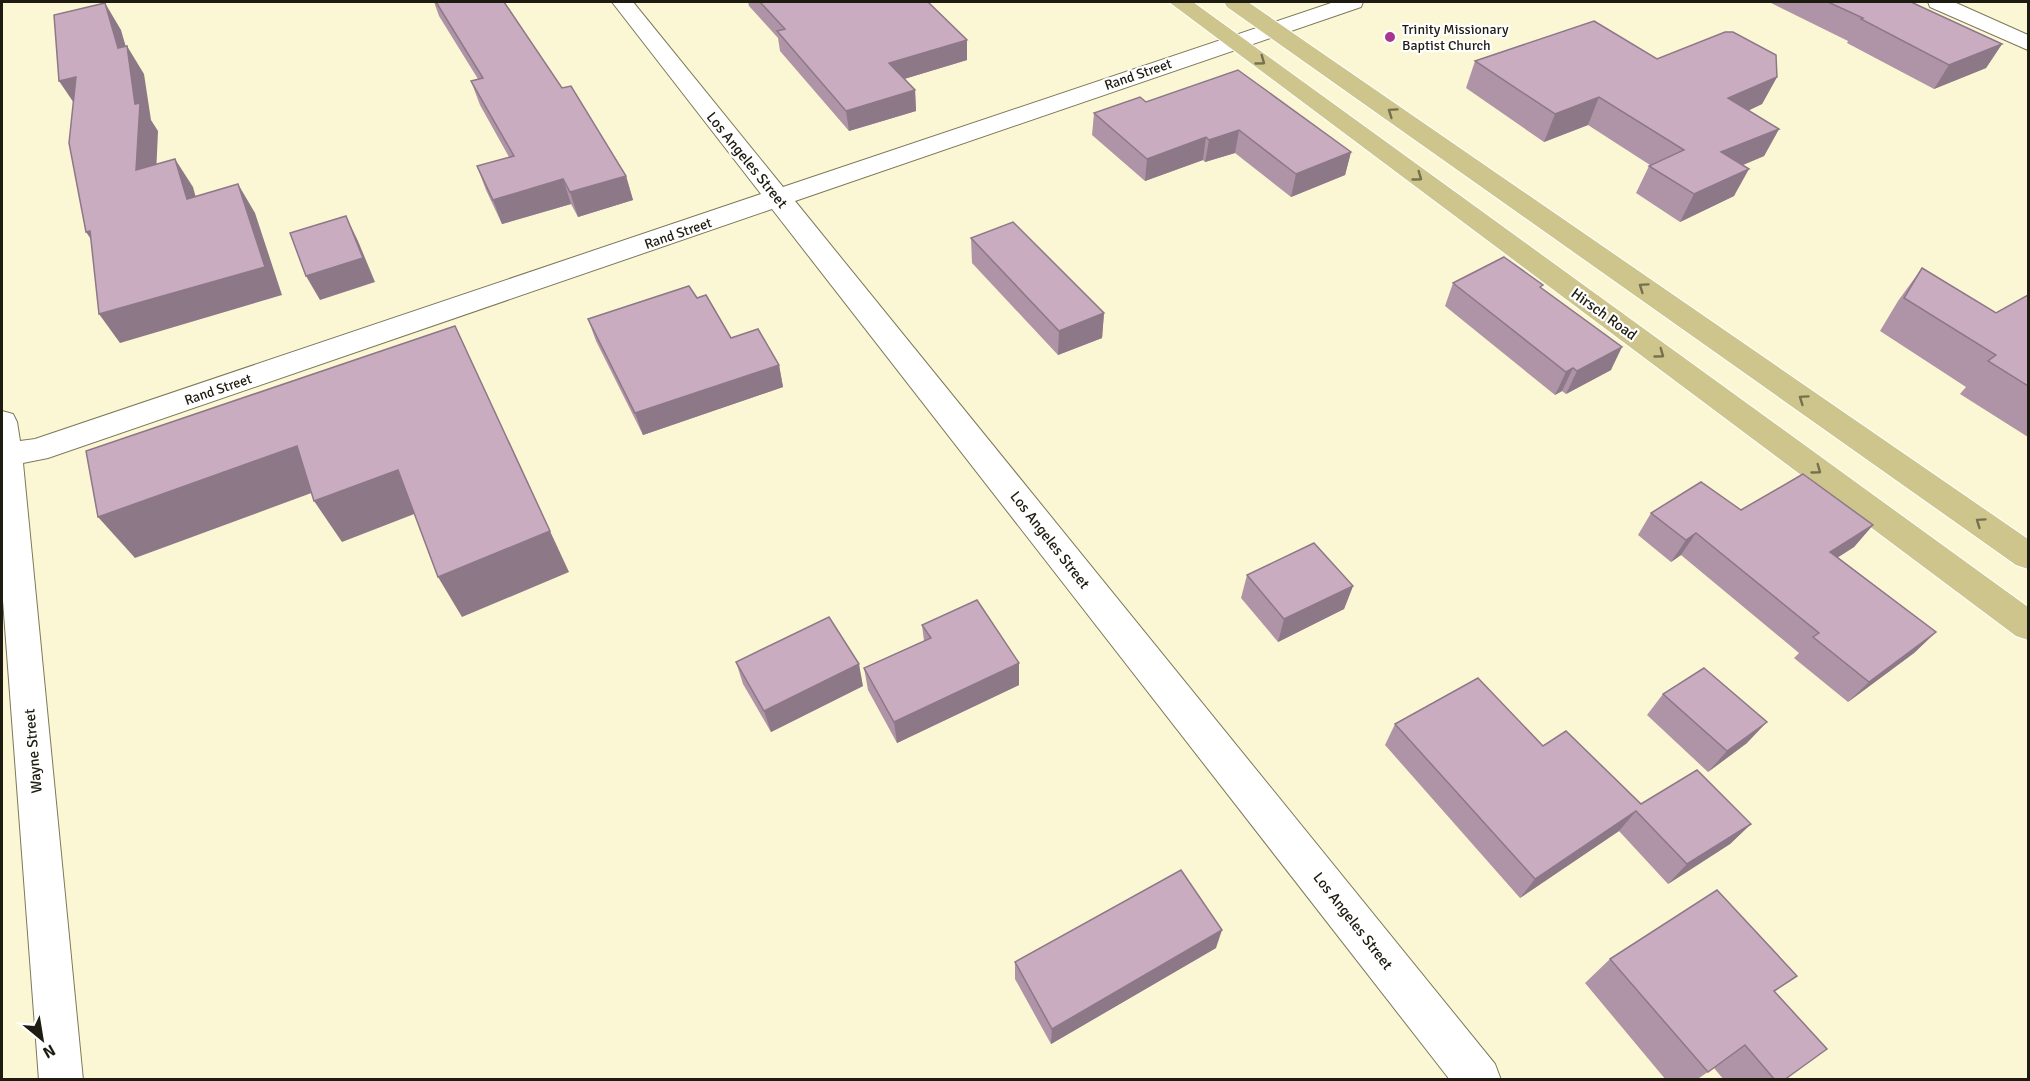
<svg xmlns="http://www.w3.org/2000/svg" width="2030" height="1081" font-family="Signika,sans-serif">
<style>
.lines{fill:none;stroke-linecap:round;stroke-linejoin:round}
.minor-casing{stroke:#7c7859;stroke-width:2}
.major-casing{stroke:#fff;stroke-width:2}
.minor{fill:#fff;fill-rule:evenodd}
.major{fill:#cdc58b;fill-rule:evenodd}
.wall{fill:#ae94a6}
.shaded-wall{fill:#8d7887}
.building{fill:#caacc1;stroke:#8d7887;stroke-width:1.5}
.oneway{stroke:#76704e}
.poi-dot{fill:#a83590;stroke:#fff;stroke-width:2}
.labels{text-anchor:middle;stroke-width:4.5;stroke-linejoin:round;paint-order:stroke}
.far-poi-label{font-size:14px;fill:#1e1c10;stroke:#fff;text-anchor:start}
.far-street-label{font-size:14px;fill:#1e1c10;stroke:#fff}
.street-label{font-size:15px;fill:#1e1c10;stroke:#fff}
</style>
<rect width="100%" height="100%" fill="#fbf7d5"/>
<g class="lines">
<g class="minor-casing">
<g id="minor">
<path d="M612,2H633L783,187L1334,2H1363L1361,7L795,201L1495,1064L1501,1080H1450L772,209L48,458L23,463L83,1080H39L2,587V411L13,414L17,422L20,441L35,439L761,194Z"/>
<path d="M1928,2H1954L2028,35V50L1930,7Z"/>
</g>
</g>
<g class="major-casing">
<g id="major">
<path d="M1169,2H1193L2028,607V640L2016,636Z"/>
<path d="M1224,2H1248L2028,539V569L2016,565L1227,7Z"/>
</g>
</g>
<use href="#minor" class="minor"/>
<use href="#major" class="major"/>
</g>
<g class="wall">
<path d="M434,2H504L562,88L626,176L633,200L578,217L571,204L502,224L486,190L477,166L509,157L480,105L471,81L478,79L439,16Z"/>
<path d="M748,2H928L967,60L904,79L915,90L916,111L849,131L780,51L778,38L749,6Z"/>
<path d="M1769,2H1911L2002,44L1986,68L1934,89L1847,43L1848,41Z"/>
<path d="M1657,59L1777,77L1762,104L1748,111L1779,129L1764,156L1743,165L1734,196L1680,222L1636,193L1649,166L1650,165L1588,125L1544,142L1466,88L1475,61Z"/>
<path d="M1146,102L1351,152L1345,175L1291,197L1235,153L1205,162L1203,160L1145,181L1092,135L1094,113Z"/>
<path d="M971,238L1104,313L1102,338L1058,355L972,263Z"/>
<path d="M1922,268L1996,313L2028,296V437L1960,394L1966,387L1880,331L1898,301Z"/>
<path d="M1453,283L1541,288L1611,370L1566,394L1562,391L1555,395L1445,306Z"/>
<path d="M697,298L731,338L779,365L783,387L643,435L596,341L588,319Z"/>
<path d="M1741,510L1873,525L1854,547L1838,557L1936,632L1914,653L1848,702L1794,658L1799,653L1681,555L1671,562L1638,535L1651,513Z"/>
<path d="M1247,575L1353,586L1344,609L1278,642L1241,598Z"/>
<path d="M922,625L1019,685L897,743L868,690L864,668L924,641Z"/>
<path d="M736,662L863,686L771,732L743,684Z"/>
<path d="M1663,694L1747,743L1708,772L1647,715Z"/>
<path d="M1395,724L1543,746L1641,804L1751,824L1730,844L1668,884L1619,831L1520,898L1385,745Z"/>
<path d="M1216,948L1051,1044L1015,979V962Z"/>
<path d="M1610,959L1797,976L1774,992L1784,1080H1724L1714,1068L1696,1080H1666L1585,983Z"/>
</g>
<g class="shaded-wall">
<path d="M105,3L121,30L128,54L127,46L144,74L151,120L158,131L155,198L136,170L135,104Z"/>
<path d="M967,40V60L891,83L889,63Z"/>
<path d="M2002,44L1986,68L1934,89L1949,65Z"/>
<path d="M76,77L78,109L59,81Z"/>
<path d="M1777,77L1762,104L1714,126L1728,98Z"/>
<path d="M915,90L916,111L849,131L846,111Z"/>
<path d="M1599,97L1588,125L1544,142L1555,114Z"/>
<path d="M1779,129L1764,156L1707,180L1721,152Z"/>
<path d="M1239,130L1235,153L1205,162L1209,140Z"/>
<path d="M1206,137L1203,160L1145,181L1147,159Z"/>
<path d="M1351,152L1345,175L1291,197L1296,174Z"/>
<path d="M175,159L193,187L204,227L187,199Z"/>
<path d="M1749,169L1734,196L1680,222L1694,194Z"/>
<path d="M626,176L633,200L578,217L570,192Z"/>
<path d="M563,179L571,204L502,224L493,200Z"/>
<path d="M238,184L255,213L282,295L120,343L99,314Z"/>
<path d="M346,216L358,241L375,282L320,300L306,276Z"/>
<path d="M90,231L106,261L86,232Z"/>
<path d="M1104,313L1102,338L1058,355L1059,331Z"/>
<path d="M455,326L569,572L462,617L438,577Z"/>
<path d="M1622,347L1611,370L1566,394L1577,371Z"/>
<path d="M779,365L783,387L643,435L635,413Z"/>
<path d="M1573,368L1562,391L1555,395L1566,372Z"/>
<path d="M297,446L325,488L135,558L98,517Z"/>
<path d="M398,470L422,511L342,542L314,501Z"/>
<path d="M1873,525L1854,547L1812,574L1830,552Z"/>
<path d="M1696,533L1681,555L1671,562L1686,540Z"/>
<path d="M1353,586L1344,609L1278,642L1284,619Z"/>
<path d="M1936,632L1914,653L1848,702L1869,682Z"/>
<path d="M1019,663V685L897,743L894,722Z"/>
<path d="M859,664L863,686L771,732L764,711Z"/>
<path d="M1767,722L1747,743L1708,772L1727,751Z"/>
<path d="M1636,811L1619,831L1520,898L1535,879Z"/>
<path d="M1751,824L1730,844L1668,884L1687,864Z"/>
<path d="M1222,930L1216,948L1051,1044L1052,1029Z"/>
</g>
<g class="building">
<path d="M436,2H504L562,88L571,86L626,176L570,192L563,179L493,200L477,166L514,156L471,81L483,78Z"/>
<path d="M760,2H928L967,40L889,63L915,90L846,111L777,31L785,29Z"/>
<path d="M1828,2H1911L2002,44L1949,65L1861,19L1863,18Z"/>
<path d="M105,3L118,48L127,46L135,104L140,103L136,170L175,159L187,199L238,184L265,267L99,314L90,231L86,232L69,143L76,77L59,81L54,15Z"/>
<path d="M1594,21L1657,59L1725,32H1733L1776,55L1777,77L1728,98L1779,129L1721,152L1749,169L1694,194L1649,166L1684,150L1599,97L1555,114L1475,61Z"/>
<path d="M1238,70L1351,152L1296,174L1239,130L1209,140L1206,137L1147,159L1094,113L1140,97L1146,102Z"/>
<path d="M346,216L363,258L306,276L290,233Z"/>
<path d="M1013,222L1104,313L1059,331L971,238Z"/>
<path d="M1504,257L1543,285L1540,287L1622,347L1577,371L1573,368L1566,372L1453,283Z"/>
<path d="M1922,268L1996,313L2028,295V386L1988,361L1996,355L1904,298Z"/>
<path d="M689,286L697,298L706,295L731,338L758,329L779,365L635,413L588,319Z"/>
<path d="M455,326L550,531L438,577L398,470L314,501L297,446L98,517L86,451Z"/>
<path d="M1803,474L1873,525L1830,552L1936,632L1869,682L1813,637L1819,633L1696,533L1686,540L1651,513L1701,482L1741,510Z"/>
<path d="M1314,543L1353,586L1284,619L1247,575Z"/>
<path d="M977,600L1019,663L894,722L864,668L931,638L922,625Z"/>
<path d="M829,617L859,664L764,711L736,662Z"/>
<path d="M1704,668L1767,722L1727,751L1663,694Z"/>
<path d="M1478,678L1543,746L1566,731L1641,804L1697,770L1751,824L1687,864L1636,811L1535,879L1395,724Z"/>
<path d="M1181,870L1222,930L1052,1029L1015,962Z"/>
<path d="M1717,890L1797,976L1774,991L1827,1049L1784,1080H1775L1745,1045L1708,1072L1610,959Z"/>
</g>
<defs><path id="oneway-chevron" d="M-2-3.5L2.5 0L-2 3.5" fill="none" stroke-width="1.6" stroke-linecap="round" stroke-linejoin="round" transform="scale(1.5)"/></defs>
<g class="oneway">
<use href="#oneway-chevron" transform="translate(1261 61) rotate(36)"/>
<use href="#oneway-chevron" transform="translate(1392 112) rotate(-145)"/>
<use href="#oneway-chevron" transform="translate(1418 177) rotate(36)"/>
<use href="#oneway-chevron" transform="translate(1643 287) rotate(-145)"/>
<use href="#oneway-chevron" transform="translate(1660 354) rotate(36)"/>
<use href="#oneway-chevron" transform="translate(1803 399) rotate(-145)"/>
<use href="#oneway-chevron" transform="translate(1817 470) rotate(36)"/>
<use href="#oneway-chevron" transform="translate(1980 522) rotate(-145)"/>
</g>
<circle class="poi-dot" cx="1390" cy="37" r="6"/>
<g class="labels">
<g class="far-poi-label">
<text x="1402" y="34">Trinity Missionary<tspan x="1402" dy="16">Baptist Church</tspan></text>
</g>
<g class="far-street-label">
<text transform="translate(1138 74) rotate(-19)" y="5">Rand Street</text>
<text transform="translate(678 233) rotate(-19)" y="5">Rand Street</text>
<text transform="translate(218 389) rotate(-19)" y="5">Rand Street</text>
</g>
<g class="street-label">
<text transform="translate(747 160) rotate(51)" y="5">Los Angeles Street</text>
<text transform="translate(1604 314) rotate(36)" y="5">Hirsch Road</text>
<text transform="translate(1050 540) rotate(52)" y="5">Los Angeles Street</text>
<text transform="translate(33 751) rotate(-95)" y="5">Wayne Street</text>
<text transform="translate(1353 921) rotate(52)" y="5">Los Angeles Street</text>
</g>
</g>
<rect width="2030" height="1081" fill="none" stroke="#1e1c10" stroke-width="6"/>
<g transform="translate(42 1039) rotate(150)" stroke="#ffffff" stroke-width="4.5" paint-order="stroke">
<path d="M0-4.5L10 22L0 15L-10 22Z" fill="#1e1c10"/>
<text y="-9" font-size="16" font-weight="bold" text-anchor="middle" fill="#1e1c10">N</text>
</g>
</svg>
